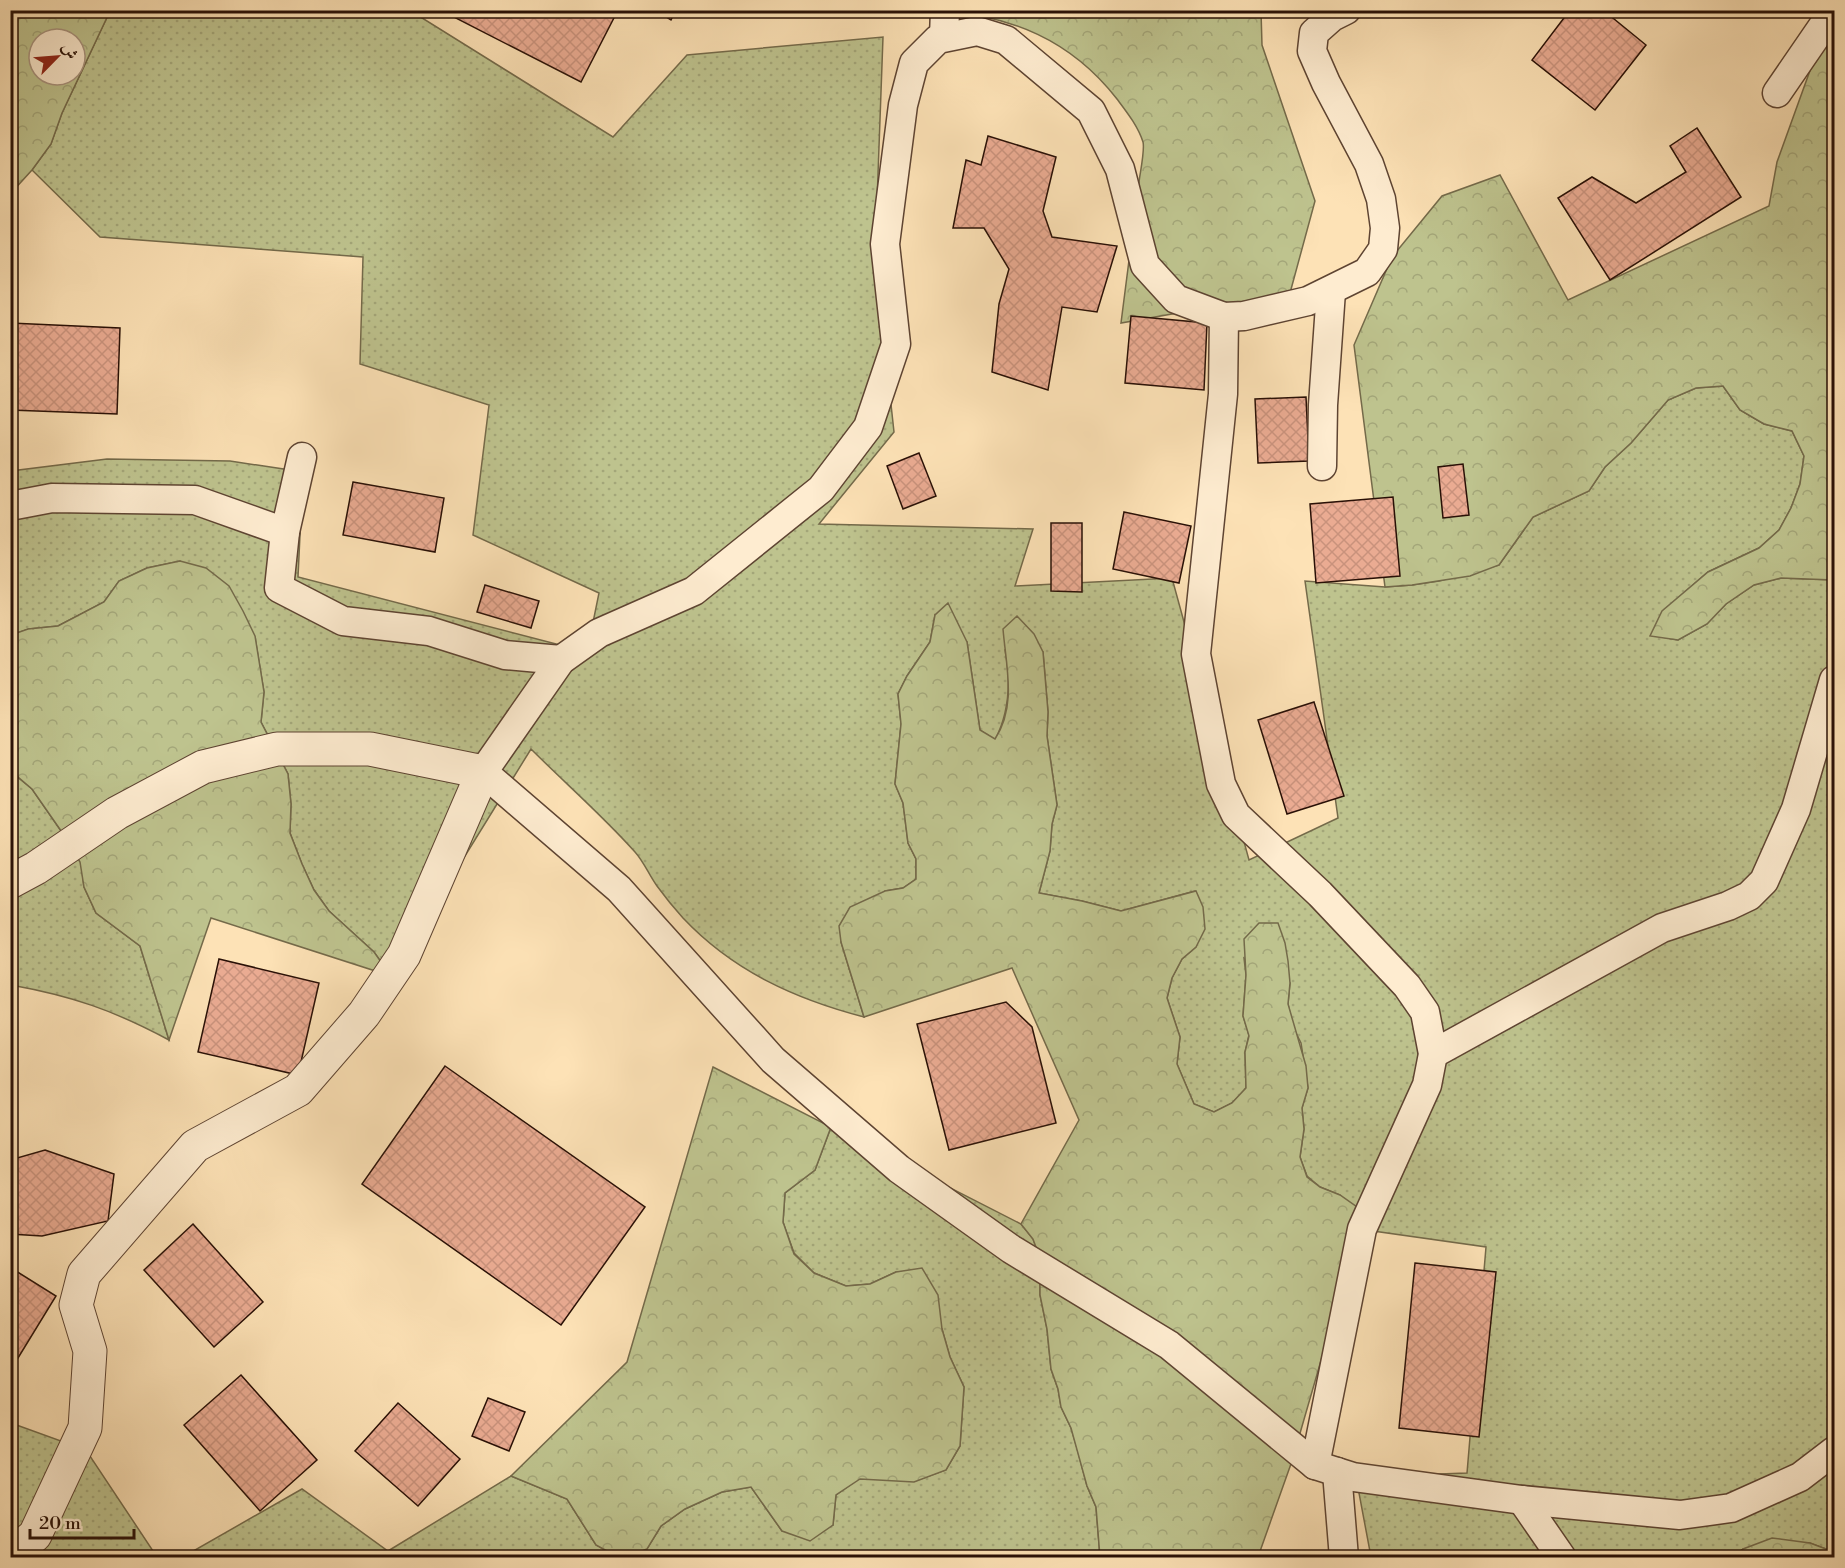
<svg xmlns="http://www.w3.org/2000/svg" width="1845" height="1568" font-family="'Libre Bodoni',Amiri,serif">
<style>
.grass{fill:url(#grass-dots);stroke:#746a4a;stroke-width:1.5}
.forest{fill:url(#forest-crowns);stroke:#746a4a;stroke-width:1.5;fill-rule:evenodd}
.building{fill:url(#building-cross-hatch);stroke:#291006;stroke-width:1.5}
.lines{fill:none;stroke-linecap:round;stroke-linejoin:round}
.minor-casing{stroke:#5e4432;stroke-width:31}
.tertiary-casing{stroke:#5e4432;stroke-width:35}
.minor{stroke:#feecd0;stroke-width:28}
.tertiary{stroke:#feecd0;stroke-width:33}
</style>
<defs>
<pattern id="grass-dots" width="8" height="8" patternUnits="userSpaceOnUse" patternTransform="scale(1.5)"><rect width="8" height="8" fill="#bec38e"/><path d="M2 2h.1M6 6h.1" fill="none" stroke="#a3a679" stroke-width="1.8" stroke-linecap="round"/></pattern>
<pattern id="forest-crowns" width="20" height="18" patternUnits="userSpaceOnUse" patternTransform="scale(1.5)"><rect width="20" height="18" fill="#bec38e"/><path d="M2 6a3 3 0 1 1 6 0M12 15a3 3 0 1 1 6 0" fill="none" stroke="#a3a679"/></pattern>
<pattern id="building-cross-hatch" width="8" height="8" patternUnits="userSpaceOnUse" patternTransform="scale(1.5)"><rect width="8" height="8" fill="#eaab92"/><path d="M0 0l8 8M0 8l8-8" fill="none" stroke="#c9927c"/></pattern>
</defs>
<rect width="100%" height="100%" fill="#fde2b6"/>
<filter id="stains"><feTurbulence type="fractalNoise" baseFrequency=".00333" numOctaves="4"/><feColorMatrix values="0 0 0 0 .2 0 0 0 0 .09 0 0 0 0 .02 0 0 0 .5 -.17"/></filter>
<radialGradient id="worn" r=".72"><stop offset=".6" stop-color="#630" stop-opacity="0"/><stop offset="1" stop-color="#630" stop-opacity=".3"/></radialGradient>
<g class="grass">
<path d="M110,11H411L613,137L687,55L883,37L875,257L894,432L819,524L1033,529L1015,586L1172,578L1249,860L1338,818L1305,581L1385,587L1412,585L1439,581L1499,565L1533,517L1589,491L1605,467L1631,443L1668,400L1696,388L1723,386L1740,410L1764,424L1792,431L1804,456L1800,484L1791,508L1779,530L1759,548L1708,572L1686,591L1651,635L1678,640L1707,624L1726,604L1754,585L1781,578L1834,580V1552L1810,1543L1743,1549L1733,1558L1371,1557L1356,1477L1467,1473L1486,1247L1359,1229L1340,1195L1320,1187L1307,1176L1300,1157L1304,1129L1302,1108L1308,1088L1301,1043L1293,1027L1288,1004L1290,983L1244,958L1246,975L1243,1016L1249,1035L1245,1052L1246,1088L1232,1103L1214,1112L1194,1104L1177,1064L1180,1037L1167,998L1172,978L1182,959L1196,947L1195,891L1121,911L1082,901L1039,893L1050,851L1052,824L1057,805L1047,736L1048,712L1043,652L1005,650C1011,681 1010,711 995,740L980,730L967,642L935,615L930,642L907,676L898,694L901,724L895,784L903,803L908,843L916,859V879L903,888L885,891L841,942L864,1017C795,999 733,971 683,918C674,908 665,897 657,886C649,875 644,862 635,852C604,817 565,783 531,749L391,976L374,952L329,911L314,890L302,864L290,833L291,804L288,774L261,722L264,692L255,637L180,561L147,568L119,581L104,602L58,626L29,629L11,635V471L107,459L230,461L303,472L298,577L587,652L599,593L473,535L489,405L360,364L363,257L100,237L32,170L51,144L62,113Z"/>
<path d="M10,771L32,789L66,838L81,862L84,887L96,913L140,946L169,1040C113,1010 72,996 11,985Z"/>
<path d="M831,1127L1021,1224L1033,1239L1040,1258V1295L1047,1329L1051,1369L1058,1389L1061,1407L1071,1428L1077,1448L1087,1486L1096,1507L1100,1557L624,1558L647,1549L661,1526L685,1509L722,1492L751,1487L782,1531L833,1525L836,1495L860,1478L915,1481L946,1470L960,1446L964,1387L950,1357L942,1329L896,1272L870,1284L846,1286L814,1273L794,1253L783,1222L785,1193L815,1170Z"/>
<path d="M11,1423L86,1450L157,1557L11,1558Z"/>
<path d="M511,1476L567,1499L596,1545L618,1557L181,1558L302,1489L388,1551Z"/>
</g>
<g class="forest">
<path d="M20,10L110,11L62,113L51,144L32,170L11,193V17ZM39,39H75V75H39Z"/>
<path d="M938,11H1261L1262,45L1315,201L1290,293L1121,323C1127,276 1133,229 1139,182C1140,173 1145,150 1143,142C1138,126 1126,111 1117,99C1071,40 1011,15 938,11Z"/>
<path d="M1834,20V580L1781,578L1754,585L1726,604L1707,624L1678,640L1650,636L1662,611L1708,572L1759,548L1779,530L1791,508L1800,484L1804,456L1792,431L1764,424L1740,410L1723,386L1696,388L1668,400L1631,443L1605,467L1589,491L1533,517L1499,565L1470,576L1412,585L1385,587L1354,345L1392,257L1442,196L1500,175L1568,300L1769,206L1777,162L1825,29Z"/>
<path d="M180,561L206,568L229,586L243,611L255,636L264,692L261,722L288,774L291,804L290,833L302,864L314,890L329,911L374,952L391,976L211,918L169,1040L140,946L96,913L84,887L80,862L66,838L32,789L11,771V635L28,629L58,626L104,602L119,581L147,568Z"/>
<path d="M948,603L967,642L980,730L995,739C1017,706 1006,666 1003,629L1017,616L1034,634L1043,652L1048,712L1047,736L1057,805L1052,824L1050,851L1039,893L1082,901L1121,911L1196,891L1203,907L1205,929L1196,947L1182,959L1172,978L1167,998L1180,1037L1177,1064L1194,1104L1214,1112L1232,1103L1246,1088L1245,1052L1249,1036L1243,1016L1246,975L1244,939L1259,923H1278L1285,943L1288,961L1290,983L1288,1004L1306,1066L1308,1088L1302,1108L1304,1129L1300,1157L1307,1177L1320,1187L1340,1195L1357,1207L1359,1229L1292,1461L1258,1557H1100L1096,1507L1087,1486L1071,1428L1061,1407L1058,1389L1051,1369L1047,1329L1040,1295V1258L1033,1239L1021,1224L1079,1120L1012,968L864,1017L841,942L839,926L850,907L885,891L903,888L916,879V859L908,843L903,803L895,784L901,724L898,694L907,676L930,642L935,615Z"/>
<path d="M713,1067L831,1127L815,1170L785,1193L783,1222L794,1254L814,1273L846,1286L870,1284L896,1272L922,1268L938,1295L942,1329L950,1357L964,1387L960,1446L946,1470L914,1482L860,1479L836,1495L833,1525L810,1541L782,1531L751,1487L722,1492L685,1509L661,1526L647,1549L624,1558L618,1557L596,1545L567,1499L511,1476L627,1362Z"/>
<path d="M1772,1538L1810,1543L1834,1552V1557H1733L1743,1549Z"/>
</g>
<g class="building">
<path d="M445,10H618L581,82L444,12Z"/>
<path d="M655,10H676L671,20Z"/>
<path d="M1570,10H1603L1646,45L1595,110L1532,60Z"/>
<path d="M1697,128L1741,197L1610,280L1558,198L1592,177L1636,203L1686,172L1670,146Z"/>
<path d="M988,136L1056,157L1043,211L1052,237L1117,246L1097,312L1062,307L1048,390L992,372L999,304L1009,269L984,228H953L966,160L981,165Z"/>
<path d="M1131,316L1207,323L1204,390L1125,383Z"/>
<path d="M10,323L120,328L117,414L10,410Z"/>
<path d="M1306,397L1309,461L1258,463L1255,399Z"/>
<path d="M919,453L936,496L903,509L887,466Z"/>
<path d="M1463,464L1469,515L1443,518L1438,467Z"/>
<path d="M353,482L444,498L435,552L343,535Z"/>
<path d="M1393,497L1400,576L1316,583L1310,504Z"/>
<path d="M1124,512L1191,526L1179,583L1113,569Z"/>
<path d="M1051,523H1082V592L1051,591Z"/>
<path d="M485,585L539,601L531,628L477,612Z"/>
<path d="M1314,702L1344,796L1287,814L1258,720Z"/>
<path d="M219,959L319,983L298,1075L198,1052Z"/>
<path d="M1006,1002L1032,1027L1056,1123L949,1150L917,1024Z"/>
<path d="M445,1066L645,1207L561,1325L362,1184Z"/>
<path d="M45,1150L114,1174L108,1221L42,1236L10,1234V1160Z"/>
<path d="M193,1224L263,1302L214,1347L144,1270Z"/>
<path d="M1415,1263L1496,1272L1479,1437L1399,1428Z"/>
<path d="M10,1271H16L56,1296L10,1371Z"/>
<path d="M241,1375L317,1460L260,1511L184,1425Z"/>
<path d="M488,1398L525,1412L509,1451L472,1436Z"/>
<path d="M398,1403L460,1459L418,1506L355,1451Z"/>
</g>
<g class="lines">
<g class="minor-casing">
<g id="minor">
<path d="M1346,10L1332,17L1314,33L1312,51L1326,83L1369,164L1381,199L1385,228L1383,249L1367,272L1308,301L1244,316L1224,317L1176,299L1145,265L1120,169L1091,111L1006,40L977,31L938,39L914,63L903,105L885,244L896,344L868,427L821,489L694,591L599,633L561,660L483,772L619,889L773,1060L899,1169L1011,1249L1169,1345L1315,1465L1353,1477L1522,1500L1680,1515L1731,1508L1800,1477L1834,1451"/>
<path d="M944,37L945,10"/>
<path d="M1777,93L1834,10"/>
<path d="M1224,317L1223,394L1196,654L1221,784L1236,815L1320,894L1407,986L1425,1012L1433,1054L1427,1085L1362,1229L1315,1465"/>
<path d="M302,457L285,532L279,588L343,621L429,631L505,655L561,660"/>
<path d="M1322,466L1323,405L1331,291"/>
<path d="M10,506L52,498L195,500L285,532"/>
<path d="M1433,1054L1662,928L1728,906L1749,896L1764,881L1796,809L1834,680"/>
<path d="M1337,1472L1344,1558"/>
<path d="M1522,1500L1562,1558"/>
</g>
</g>
<g class="tertiary-casing">
<path id="tertiary" d="M10,882L36,868L117,813L203,767L277,749H370L483,772L404,955L364,1014L298,1090L195,1146L84,1274L76,1305L90,1351L85,1428L35,1535L10,1556"/>
</g>
<use href="#minor" class="minor"/>
<use href="#tertiary" class="tertiary"/>
</g>
<rect width="1845" height="1568" fill="none" stroke="#fde2b6" stroke-width="36"/>
<rect x="12" y="12" width="1821" height="1544" fill="none" stroke="#291006" stroke-width="3"/>
<rect x="18" y="18" width="1809" height="1532" fill="none" stroke="#291006" stroke-width="1.5"/>
<g transform="translate(57 57) rotate(65)"><circle r="28" fill="#feecd0" stroke="#a9947f" stroke-width="1.5"/>
<path d="M0-4.5L10 22L0 15L-10 22Z" fill="#8f2418"/>
<text y="-9" font-size="16" font-weight="bold" text-anchor="middle" fill="#291006">ش</text>
</g>
<path d="M30 1529v9h104v-9" fill="none" stroke="#291006" stroke-width="3"/>
<text x="39" y="1529" font-size="18" fill="#291006" stroke="#feecd0" stroke-width="4.5" paint-order="stroke">20 m</text>
<rect width="100%" height="100%" filter="url(#stains)"/>
<rect width="100%" height="100%" fill="url(#worn)"/>
</svg>
